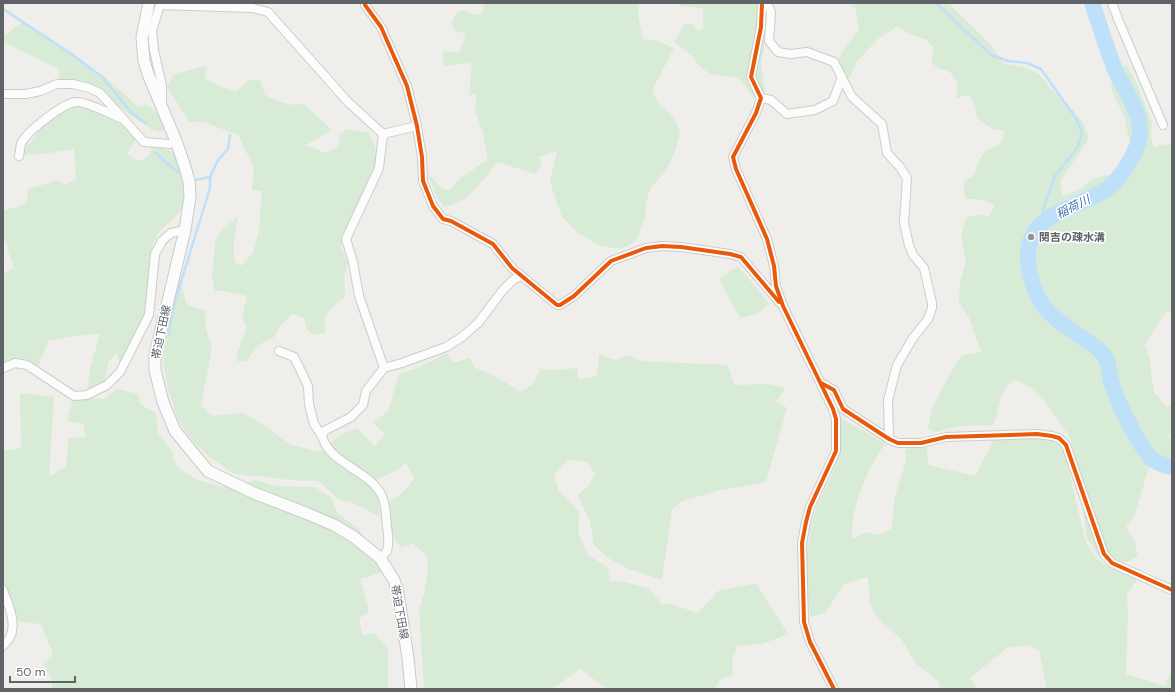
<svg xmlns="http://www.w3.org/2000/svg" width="1175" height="692" font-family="'DM Sans','Noto Sans JP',sans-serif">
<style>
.green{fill:#d8ebd6}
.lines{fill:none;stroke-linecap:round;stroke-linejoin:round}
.stream{stroke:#bfe0f9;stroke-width:2.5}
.river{stroke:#bfe0f9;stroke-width:16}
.street-casing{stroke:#cbcccc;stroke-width:10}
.secondary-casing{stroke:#cacacb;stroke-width:13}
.street{stroke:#fdfcfc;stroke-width:8}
.secondary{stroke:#fdfcfc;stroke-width:11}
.cycleway-casing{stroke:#fff;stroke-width:6}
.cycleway{stroke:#e8590c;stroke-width:4}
.poi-dot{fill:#919496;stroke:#fff;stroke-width:1.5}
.labels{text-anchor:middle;stroke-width:3;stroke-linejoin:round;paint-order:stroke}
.poi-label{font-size:11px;font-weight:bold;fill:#5f6368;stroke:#fff;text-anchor:start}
.street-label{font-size:11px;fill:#5f6368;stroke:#fff}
.water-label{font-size:12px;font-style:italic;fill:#4174aa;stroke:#fff}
</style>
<rect width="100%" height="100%" fill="#efeeea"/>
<g class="green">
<path d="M484,3H639L638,16L643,39L656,40L674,48L652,91L660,105L675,119L680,132L675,151L666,171L651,187L646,202L645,218L636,241L621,249L601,246L578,233L562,217L550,182L557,151L538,157L542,165L535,174L498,162C483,179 468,204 444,207L437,197L427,172L440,187L449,191L457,181L488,159L483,133L475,111L477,94L469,95L472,63L443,66V51L459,53L466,33L456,32L451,24L457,12L466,10L474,15L482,14Z"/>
<path d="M678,3H762L764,20V50L761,63L765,92L753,98L742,81L735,77L713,75L701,68L692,56L674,42L684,25L693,23L698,31L703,29V8L681,6Z"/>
<path d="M850,3H948L989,43L1004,64L1023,67L1039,74L1054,92L1069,105L1084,124L1089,138L1060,181L1063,196L1078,190L1095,178L1109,175L1121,166L1131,147L1124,116L1112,91L1111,74L1126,65L1136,82L1152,123L1151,137L1154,147L1172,144V310L1165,313L1145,344L1149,357L1154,392L1166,407L1172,406V429L1168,435L1172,442V472L1158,468L1150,463L1134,518L1126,527L1134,540L1138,556L1128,562L1121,561L1109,564L1098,555L1087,538L1074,451L1069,436L1046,403L1032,389L1016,379C996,389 1002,408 993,425L959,426L936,432L928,429L932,409L955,364L963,355L981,352L969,318L959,302L960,283L966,261L961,238L966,218L975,215L989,216L995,204L977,199H965L964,182L974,175L979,160L987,150L1000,144L1005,130H994L977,118L975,106L969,95L956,98L958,83L950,72L937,68L931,61L934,48L926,39L911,35L897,26L878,39L856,62L852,74L848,78L837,65L842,53L859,29L855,8Z"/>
<path d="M22,22L87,66L103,75L138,107L146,104L159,114L165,123V130L157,132C141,123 128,113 113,103C98,94 75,84 59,79V69L3,42V37Z"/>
<path d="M206,66L205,78L219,86L236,92L249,80H260L265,95C281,103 286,106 304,104L332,130L306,145L326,153L339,146V135L347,129L369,133L375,147L377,164L367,187L360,199L354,217L343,235L341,249L348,263L344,278L345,298L335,304L325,316V333L314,335L307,330L304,318L292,314L282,324L273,338C260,341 254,351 246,361H236L237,354L247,327L242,318L247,296L225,291H215L212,276L215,243L218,234L238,216L234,243V262L241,266L253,253L259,230L262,191L252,190L254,168L238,135L204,122H189L167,86L174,74Z"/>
<path d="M75,107H86L140,134L135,141L127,154L138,161L146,158L155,144L176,154L185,180L186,199L183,209L159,232L153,244L145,321L119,370L120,363L117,353L109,361L104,383L87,390L90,369L100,334L79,335L48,341L38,367L13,368L3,372V275L14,267C9,258 9,250 5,239L3,240V210L14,208L27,203L28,189L59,180L63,185L76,180L74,149L43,154L19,155L32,141L41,128L61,113Z"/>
<path d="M738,266L769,303L758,313L740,318L719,279Z"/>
<path d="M179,277L187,305L205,310L206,330L212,348L201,405L213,416L243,413L267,427L289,444L319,452L340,435L357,428L375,446L385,434L373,423L388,411L399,374L422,366L447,353L454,363L469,358L475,368C492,373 505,382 520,392L534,383L540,369L558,370L577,368L579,379L597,376L599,354L614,360L630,355L638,361L728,365L734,385L767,384L786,388L776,401L787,408L766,482L717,491L683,501L672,509L662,580L629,569L608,558L594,545L590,522L578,495L588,486L595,474L587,462L569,459L554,475L558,490L579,511L578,532L588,555L608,568L610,581L625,582L648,588L662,604L674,605L698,613L718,591L756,583L788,634L762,644L737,646L732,660L733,674L719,681L714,689H607L580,669L552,689H424L419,609L424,594L428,570L427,556L412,543L402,548L395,539L387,516L390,502L403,492L414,479L406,462L396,471L376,480L380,517L353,503L340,500L318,481L288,480L268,477L234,474L206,454L190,438L178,420L168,388L162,356L168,322Z"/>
<path d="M117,389L138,394L140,404L156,413L158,433L171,450L177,467L197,480L224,487L256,480L275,486L315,487L331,498L338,514L358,528L383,572L360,579L369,611L359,619L363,636L374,633L388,648V689H52V679L43,664L53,654L41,624L22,622L6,614L3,606V451L21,448L20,393L54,397L49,477L66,466L69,438L85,437L84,424L67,421L72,402L78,398L105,399Z"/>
<path d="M837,416L885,443C867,472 851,503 852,539L867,532L880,535L892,528L894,500L906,461L905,449L926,447L929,465L975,476L994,440C1011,440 1048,434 1061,446C1064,449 1065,454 1066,458L1086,544L1097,559L1112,569L1118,570L1134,567L1140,569L1136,581L1127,594L1128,612L1126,674L1165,686L1172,669V689H1047L1039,651L1028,645L1007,648L970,678L976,687L974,689H940L939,682L915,663L902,640L877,617L870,603L868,577L844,584L825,613L810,617L809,598L804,577L811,525L818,503L834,471L839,450Z"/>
</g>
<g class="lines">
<g class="stream">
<path d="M936,3L991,55L1008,61L1027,63L1041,69L1077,120L1082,134L1077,148L1055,176L1045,204L1039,227"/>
<path d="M3,9L73,55L102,77L132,113L145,123"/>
<path d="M156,153L171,167L179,172"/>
<path d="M195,180L210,177L218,160L228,149L230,135"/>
<path d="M169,334L173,308L210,188V177"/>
</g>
<path class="river" d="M1092,3C1100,26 1107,50 1116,72C1125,90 1141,112 1140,133C1140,142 1135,151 1131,159C1125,168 1120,178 1111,186C1092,203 1045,210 1033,235C1027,246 1027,262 1030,274C1038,310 1055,319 1084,339C1090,343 1098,348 1103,354C1110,362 1109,372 1111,382C1117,400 1140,451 1155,461C1160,464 1166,466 1172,467"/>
<g class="street-casing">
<g id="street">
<path d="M365,3V5L381,27L407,86L417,126L422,157L423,181L433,206L443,219L451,221L493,244L512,268L557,305H560L574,296L611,261L646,248L662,246L681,247L730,254L741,257L780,303"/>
<path d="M762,3L761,27L751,77L761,98L756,113L733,157L736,169L767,239L774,266L776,286L783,306L833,409L836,419V451L810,507L806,522L802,543L804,622L810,642L834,689"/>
<path d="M767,3L771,12L769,41L778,52L790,54L807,52L834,62L852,97L882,124L887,153L900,167L907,178L904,223L909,245L913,255L924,268L932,303V308L928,319L913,338L897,365L888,400L889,439"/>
<path d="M1112,3L1118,19L1163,125"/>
<path d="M3,94H26L40,91L57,84H73L89,88L100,93L144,142L170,144L176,141"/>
<path d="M761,98L771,100L787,114L815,110L833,101L842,77"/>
<path d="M162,104V86L154,50L152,30L160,5L253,8L268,12L348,102L383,134L417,126"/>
<path d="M383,134L379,168L346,239L353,262L359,296L384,368"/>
<path d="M19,156C20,152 20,147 21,144C26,132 64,102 77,102C87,102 111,114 120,118"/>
<path d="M279,351L294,357L300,369L308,386L309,404L314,424L322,436"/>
<path d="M3,368L15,363L27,365L74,396L87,395L107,385L120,372L149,315L155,254L162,241L171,233L185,230"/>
<path d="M821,383L834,390L843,409L889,439L898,443H921L946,437L1037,434L1052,436L1059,438L1066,445L1104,554L1112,563L1172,590"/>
<path d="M380,558C382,556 386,553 387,551C389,545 388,533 387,526C386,517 386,505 382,496C370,470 329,464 322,436L324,431L351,417L363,405L366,391L384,368L402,363L446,347L462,337L478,323L503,290L513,280L521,276"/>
<path d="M3,590C8,604 18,624 9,639C7,641 5,644 3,646"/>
</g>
</g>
<g class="secondary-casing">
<path id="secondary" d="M149,3L142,37L144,61L148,74L176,141L185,167L189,181L190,197L185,230L155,355V370L163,402L175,431L208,471L254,493L308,514L334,525L354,537L380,558L394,580L398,593L408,658L411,689"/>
</g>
<use href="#street" class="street"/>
<use href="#secondary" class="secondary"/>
<g class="cycleway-casing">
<g id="cycleway">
<path d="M365,3V5L381,27L407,86L417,126L422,157L423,181L433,206L443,219L451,221L493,244L512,268L557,305H560L574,296L611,261L646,248L662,246L681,247L730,254L741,257L779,302"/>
<path d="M762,3L761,27L751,77L761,98L756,113L733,157L736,169L767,239L774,266L776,286L783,306L833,409L836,419V451L810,507L806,522L802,543L804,622L810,642L834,689"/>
<path d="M821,383L834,390L843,409L889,439L898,443H921L946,437L1037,434L1052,436L1059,438L1066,445L1104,554L1112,563L1172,590"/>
</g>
</g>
<use href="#cycleway" class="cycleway"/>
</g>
<circle class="poi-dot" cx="1031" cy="237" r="4"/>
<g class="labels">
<g class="poi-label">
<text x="1039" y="241">関吉の疎水溝</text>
</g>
<g class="street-label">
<text transform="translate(161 332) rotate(-78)" y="4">帯迫下田線</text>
<text transform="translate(400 612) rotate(80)" y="4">帯迫下田線</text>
</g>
<g class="water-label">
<text transform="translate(1073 207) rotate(-27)" y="4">稲荷川</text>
</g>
</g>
<rect width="1175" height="692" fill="none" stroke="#5f6368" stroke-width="8"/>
<path d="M10 676v6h65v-6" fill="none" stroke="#5f6368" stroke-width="2"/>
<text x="16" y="676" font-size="12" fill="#5f6368" stroke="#ffffff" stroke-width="3" paint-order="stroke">50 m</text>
</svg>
